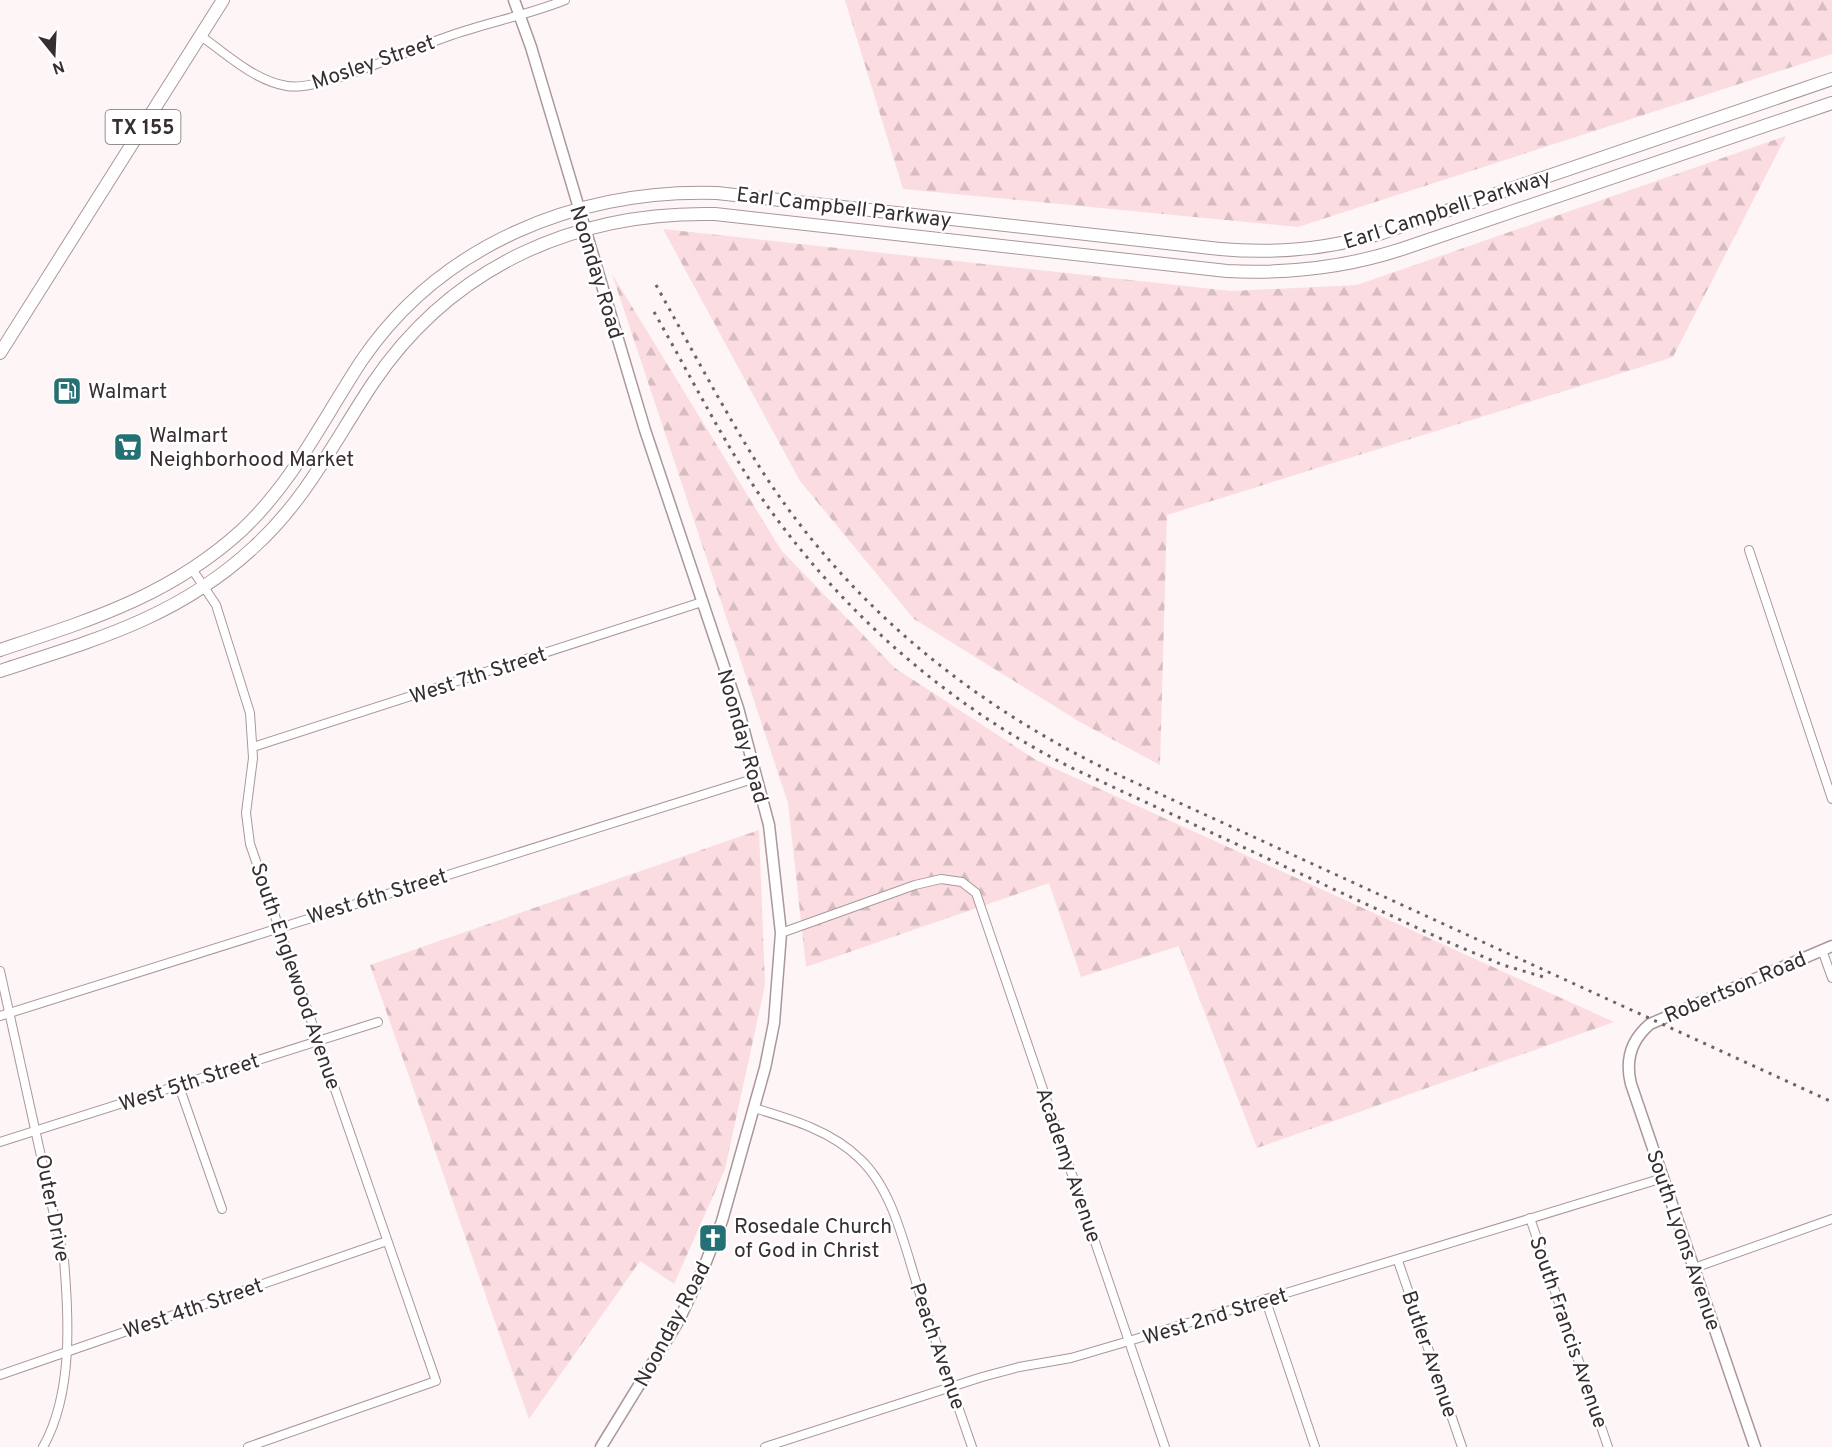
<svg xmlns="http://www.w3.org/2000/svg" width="1832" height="1447" font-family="Overpass,sans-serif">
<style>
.forest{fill:url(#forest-firs)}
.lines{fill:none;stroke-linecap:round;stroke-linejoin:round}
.minor-casing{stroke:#aa979a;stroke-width:10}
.tertiary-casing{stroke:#aa979a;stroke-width:13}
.secondary-casing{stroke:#aa979a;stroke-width:14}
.primary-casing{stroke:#aa979a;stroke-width:14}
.minor{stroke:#fff;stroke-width:8}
.tertiary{stroke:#fff;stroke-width:10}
.secondary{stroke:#fff;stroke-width:12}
.primary{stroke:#fff;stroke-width:12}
.rail{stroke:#6c6365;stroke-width:3;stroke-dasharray:3 6;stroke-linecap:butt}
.labels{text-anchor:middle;stroke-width:5;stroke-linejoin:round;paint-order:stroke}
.shield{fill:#fff;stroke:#726d6e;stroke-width:1.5}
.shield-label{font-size:20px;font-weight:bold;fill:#362e30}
.street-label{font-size:21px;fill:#362e30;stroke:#fff}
.poi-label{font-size:21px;fill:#362e30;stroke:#fff;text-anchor:start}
</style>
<defs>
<pattern id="forest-firs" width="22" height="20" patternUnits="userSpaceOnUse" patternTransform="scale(1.5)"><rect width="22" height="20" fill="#fadce1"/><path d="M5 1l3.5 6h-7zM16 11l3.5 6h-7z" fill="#d7bdc1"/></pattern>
</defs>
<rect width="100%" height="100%" fill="#fef5f7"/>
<g class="forest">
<path d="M845,0H1832V54L1298,227L903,189Z"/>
<path d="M1786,136L1673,357L1167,515L1160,765L1080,722L914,619L800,481L663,229L1231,291L1357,285Z"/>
<path d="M612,274L781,550L895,668L1036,760L1614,1022L1257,1148L1179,946L1081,977L1049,883L806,967L788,803Z"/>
<path d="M759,830L765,985L725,1169L674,1284L640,1261L529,1419L370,965Z"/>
</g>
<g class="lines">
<g class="minor-casing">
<g id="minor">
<path d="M201,36C226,54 255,81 287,86C321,92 415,47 452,35C489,22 528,15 565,0"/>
<path d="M1749,550L1832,799"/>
<path d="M192,569L216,605L250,713L253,758L246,813L250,844L436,1381L248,1447"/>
<path d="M253,747L702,602"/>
<path d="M781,933L915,885L941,879L962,882L976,893L1165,1447"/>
<path d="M1822,950L1832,978"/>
<path d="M0,971L64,1260C69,1319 73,1394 43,1447"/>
<path d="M0,1016L756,778"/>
<path d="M179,1086L222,1209"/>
<path d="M754,1108C791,1119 832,1131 860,1159C894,1191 905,1249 919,1291C936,1343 954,1395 972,1447"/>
<path d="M0,1142L378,1022"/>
<path d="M1530,1218L1608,1447"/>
<path d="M1398,1261L1462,1447"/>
<path d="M1694,1268L1832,1219"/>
<path d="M1266,1301L1315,1447"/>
<path d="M0,1375L387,1241"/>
<path d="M765,1447L982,1377L1019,1367L1071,1358L1129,1341L1663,1178"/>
</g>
</g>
<g class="tertiary-casing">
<g id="tertiary">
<path d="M514,0L531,47L645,430L738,708L769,825L781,933L774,1023L765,1068L722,1221L704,1267L679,1320L601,1447"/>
<path d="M1755,1447L1631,1084C1625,1060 1631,1040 1650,1024L1832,946"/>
</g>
</g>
<g class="secondary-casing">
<g id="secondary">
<path d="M0,650C90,620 170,596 242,530C294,481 323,419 362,360C442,243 579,189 717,193L1220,249C1275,254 1329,249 1382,233L1832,79"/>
<path d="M0,671C95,640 179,617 254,547C306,500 335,440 373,383C452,266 576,211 715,214L1227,271C1288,274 1344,268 1402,249L1832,103"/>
</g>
</g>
<g class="primary-casing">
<path id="primary" d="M0,353L223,0"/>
</g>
<use href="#minor" class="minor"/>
<use href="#tertiary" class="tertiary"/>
<use href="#secondary" class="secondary"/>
<use href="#primary" class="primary"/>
<g class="rail">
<path d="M656,285C689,344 721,405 757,463C843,600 967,702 1112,772L1832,1102"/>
<path d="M654,312C689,373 721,438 761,497C841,612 948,706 1074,769L1448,942L1503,965L1547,978"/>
</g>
</g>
<defs>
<g id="fuel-square" transform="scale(1.5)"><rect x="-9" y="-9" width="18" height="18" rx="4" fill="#257074" stroke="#fff"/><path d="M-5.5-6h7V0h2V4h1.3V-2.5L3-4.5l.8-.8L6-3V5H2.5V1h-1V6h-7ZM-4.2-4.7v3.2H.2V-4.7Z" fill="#fff"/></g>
<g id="supermarket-square" transform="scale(1.5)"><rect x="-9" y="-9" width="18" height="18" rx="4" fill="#257074" stroke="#fff"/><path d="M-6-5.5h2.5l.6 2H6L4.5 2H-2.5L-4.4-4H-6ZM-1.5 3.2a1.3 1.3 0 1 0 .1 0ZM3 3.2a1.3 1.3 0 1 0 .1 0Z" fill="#fff"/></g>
<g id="church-square" transform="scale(1.5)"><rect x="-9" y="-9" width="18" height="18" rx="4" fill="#257074" stroke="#fff"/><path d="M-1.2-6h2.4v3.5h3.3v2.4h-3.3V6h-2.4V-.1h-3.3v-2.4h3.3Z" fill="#fff"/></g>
</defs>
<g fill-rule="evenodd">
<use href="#fuel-square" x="67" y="391"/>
<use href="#supermarket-square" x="128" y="447"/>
<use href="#church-square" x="713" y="1238"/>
</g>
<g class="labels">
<rect class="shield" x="105.5" y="110" width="75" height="34" rx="4.5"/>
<g class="shield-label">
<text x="143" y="134">TX 155</text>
</g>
<g class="street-label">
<text transform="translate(373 62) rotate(-19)" y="7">Mosley Street</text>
<text transform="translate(844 207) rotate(7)" y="7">Earl Campbell Parkway</text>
<text transform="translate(1447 209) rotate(-18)" y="7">Earl Campbell Parkway</text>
<text transform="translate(597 272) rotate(73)" y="7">Noonday Road</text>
<text transform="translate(478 675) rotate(-18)" y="7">West 7th Street</text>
<text transform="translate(743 736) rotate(74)" y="7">Noonday Road</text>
<text transform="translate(377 896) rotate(-17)" y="7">West 6th Street</text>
<text transform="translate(296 976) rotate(71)" y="7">South Englewood Avenue</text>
<text transform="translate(1735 987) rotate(-23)" y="7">Robertson Road</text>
<text transform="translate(189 1082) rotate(-18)" y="7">West 5th Street</text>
<text transform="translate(1069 1165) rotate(71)" y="7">Academy Avenue</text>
<text transform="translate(53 1208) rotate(79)" y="7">Outer Drive</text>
<text transform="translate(1684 1240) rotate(71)" y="7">South Lyons Avenue</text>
<text transform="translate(193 1308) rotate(-19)" y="7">West 4th Street</text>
<text transform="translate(1215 1316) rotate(-17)" y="7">West 2nd Street</text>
<text transform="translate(672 1324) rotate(-62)" y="7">Noonday Road</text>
<text transform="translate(1569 1332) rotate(71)" y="7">South Francis Avenue</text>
<text transform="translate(938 1346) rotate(71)" y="7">Peach Avenue</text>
<text transform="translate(1430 1354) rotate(71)" y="7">Butler Avenue</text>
</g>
<g class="poi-label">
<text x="88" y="398">Walmart</text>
<text x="149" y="442">Walmart<tspan x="149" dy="24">Neighborhood Market</tspan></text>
<text x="734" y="1233">Rosedale Church<tspan x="734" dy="24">of God in Christ</tspan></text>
</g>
</g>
<g transform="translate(54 54) rotate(162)" stroke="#ffffff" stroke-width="4.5" paint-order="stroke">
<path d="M0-4.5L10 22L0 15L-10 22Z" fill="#362e30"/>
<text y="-9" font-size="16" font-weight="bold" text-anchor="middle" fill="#362e30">N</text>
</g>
</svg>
